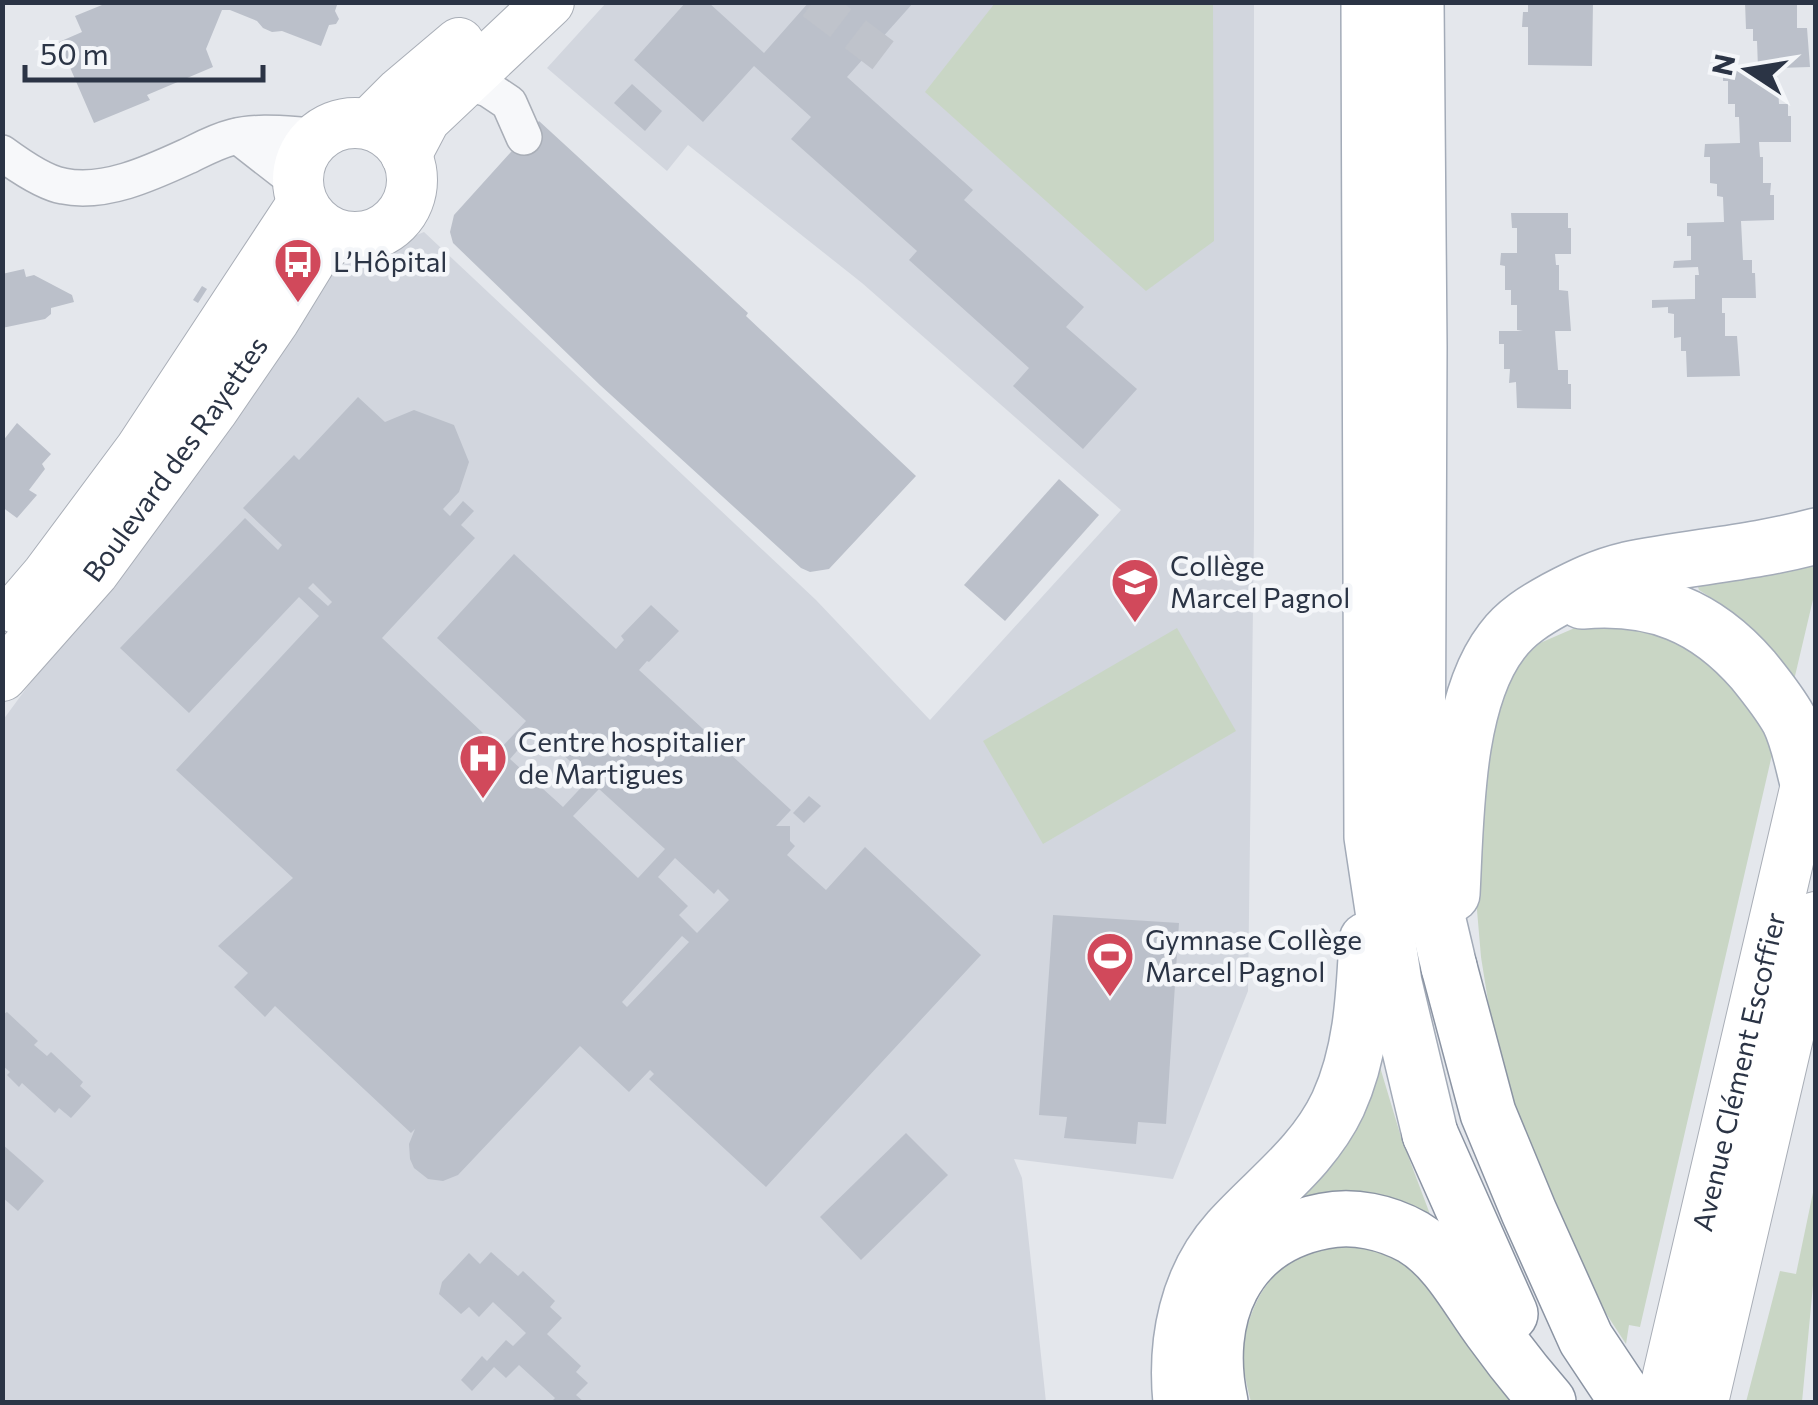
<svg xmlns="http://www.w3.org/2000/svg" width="1818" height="1405" font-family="Commissioner,sans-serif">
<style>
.built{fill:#d2d6de}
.green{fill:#c9d6c5}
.building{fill:#bbc0ca;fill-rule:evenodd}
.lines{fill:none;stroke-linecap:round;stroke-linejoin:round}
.street-tunnel{stroke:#bfc3cb;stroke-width:35;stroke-dasharray:35 18;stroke-linecap:butt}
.street-casing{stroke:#a9aeb7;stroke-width:38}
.secondary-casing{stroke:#a9aeb7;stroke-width:52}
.primary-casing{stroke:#a3abb8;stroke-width:58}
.highway-casing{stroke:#8b94a3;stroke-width:58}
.street{stroke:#f7f8fa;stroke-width:35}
.secondary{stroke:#fff;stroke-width:50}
.primary{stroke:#fff;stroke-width:55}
.highway{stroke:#fff;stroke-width:55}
.labels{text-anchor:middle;stroke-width:9;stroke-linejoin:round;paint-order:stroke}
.poi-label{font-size:28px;fill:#2b3445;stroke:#f4f6f9;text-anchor:start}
.street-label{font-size:28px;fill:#2b3445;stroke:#f4f6f9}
</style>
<rect width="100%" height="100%" fill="#e4e7ec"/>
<path class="built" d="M606,3H1254V530L1248,991L1173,1179L1014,1159L1022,1178L1046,1402H3V720L334,269L424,232L816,600L930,720L1121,510L862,283L688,145L667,171L547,68Z"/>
<g class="green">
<path d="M995,3H1213L1214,241L1146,291L925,92Z"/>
<path d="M1815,558V591L1791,693L1744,623L1721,604L1699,590L1698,587L1700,583Z"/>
<path d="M1646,621L1707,656L1777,733L1640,1327L1629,1325L1626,1344L1594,1295L1571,1245L1506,1087L1493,1032L1481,957L1474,875L1492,712L1512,669L1540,643L1577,627Z"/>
<path d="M1177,628L1236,731L1043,844L983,741Z"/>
<path d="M1377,1057L1401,1137L1437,1233L1284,1200Z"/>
<path d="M1815,1183V1264L1802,1402H1746L1780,1271L1796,1274Z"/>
<path d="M1335,1244L1369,1247L1399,1258L1429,1279L1515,1402H1251C1246,1382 1241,1361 1243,1340C1244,1333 1248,1325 1250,1318C1266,1272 1291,1258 1335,1244Z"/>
</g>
<g class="building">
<path d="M101,2H338L335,11L339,19L336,24L329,25L321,46L282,31L272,32L263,28L257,21L230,10H222L206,49L213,67L147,95L150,100L94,123L59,42L82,32L75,16L102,5Z"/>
<path d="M686,2H708L764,53L809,2H914L847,77L973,190L964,200L1084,307L1066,327L1137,389L1083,449L1013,386L1029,368L909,260L917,251L791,139L811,117L754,66L703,122L634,60Z"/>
<path d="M1528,2H1593L1592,66L1528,65V27H1522L1523,12H1528Z"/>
<path d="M1745,2L1797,3V28H1807L1810,67L1777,68L1779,104H1788V116H1791V142H1759L1760,157H1763V183H1771L1770,195H1774V220L1741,221L1743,260H1752V273H1755L1756,298H1722V313H1725V336H1737L1740,376L1687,377L1686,351H1681V337L1674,338V314L1668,313V307L1652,308V300L1695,299V275H1699L1698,267L1673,268L1674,261L1691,260V236H1687V223L1724,222L1723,197L1717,196V184L1710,183V157H1704L1705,144L1740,143L1739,117H1735V104H1728V81H1723V69L1758,68L1757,41H1753V29H1746Z"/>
<path d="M632,84L662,111L645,131L614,103Z"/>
<path d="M539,121L748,313L746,316L916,476L829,569L810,572L801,568L600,385L453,243L450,232L454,215Z"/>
<path d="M1511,213H1568V228H1571V254H1555L1556,265H1559V290L1568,291L1571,331H1555L1558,370H1568V384H1571V409L1517,408L1516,382L1509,383L1510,369H1504V344H1499V331H1523L1517,330V305H1511V290H1505V266L1500,265L1501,253H1517V228H1512Z"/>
<path d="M24,269L26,277L34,275L72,295L74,302L51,308V314L45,319L2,328V274Z"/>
<path d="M202,286L207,289L198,303L193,300Z"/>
<path d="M358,397L385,422L414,410L454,425L469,462L459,492L443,509L450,516L463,501L474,511L461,525L475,538L382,638L500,749L526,721L437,638L514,554L616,649L624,640L621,636L651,605L679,631L649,662L647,661L639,670L791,810L776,826H790V841L795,846L787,855L826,890L865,847L981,955L766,1187L649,1079L654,1074L650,1070L629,1092L580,1046L458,1175L443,1181L428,1179L414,1168L410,1159L409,1144L415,1129L411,1133L275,1006L265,1017L234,987L248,973L218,946L293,878L176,770L319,616L299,597L189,713L120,648L245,518L278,550L282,545L243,508L294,455L299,460ZM313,583L332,602L328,606L308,588ZM536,729L589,779L563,807L510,759ZM599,789L665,849L638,878L573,816ZM675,858L714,894L718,889L729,900L697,933L679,915L688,906L658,877ZM682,936L689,942L627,1007L622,1002Z"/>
<path d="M17,423L51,454L42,464L45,469L29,490L37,495L17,518L2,507V442Z"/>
<path d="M1059,479L1099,515L1005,621L964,585Z"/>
<path d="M809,796L821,806L804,823L793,813Z"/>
<path d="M1053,915L1179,923L1166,1124L1138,1122L1136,1144L1064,1138L1067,1117L1039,1115Z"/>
<path d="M7,1012L38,1041L34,1045L47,1056L51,1052L83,1082L80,1086L91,1096L71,1118L59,1108L55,1113L22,1083L19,1087L7,1075L10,1072L2,1065V1015Z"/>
<path d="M906,1133L948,1175L861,1260L820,1217Z"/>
<path d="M2,1144L44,1181L18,1211L2,1197Z"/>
<path d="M491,1252L518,1276L523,1271L555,1301L550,1307L562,1318L547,1334L581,1366L576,1372L588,1383L576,1395L584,1402H551L555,1398L519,1365L506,1378L494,1367L472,1391L461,1380L482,1356L487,1361L506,1340L513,1346L526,1333L493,1302L479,1317L469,1307L461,1314L439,1294L442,1282L469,1253L480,1264Z"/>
</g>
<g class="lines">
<path class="street-tunnel" d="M813,2L884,56"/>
<g class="street-casing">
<g id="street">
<path d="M463,81L488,89L509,103L524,137"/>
<path d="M238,136L297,182"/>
<path d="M2,153C17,164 45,183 63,186C105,195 153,172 190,155C204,148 217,141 233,137C260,130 290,135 318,136"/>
</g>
</g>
<g class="secondary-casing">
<g id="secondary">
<circle cx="355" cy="180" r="57"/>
<path d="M369,124L401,92L459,43"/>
<path d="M406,155L425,119L549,2"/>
<path d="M18,609L47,575L140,450L302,204"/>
<path id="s1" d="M2,676L94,572L212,411L275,319L313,257L336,235"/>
<path id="s2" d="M1662,1401L1816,742"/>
<path d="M1703,1402L1816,917"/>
</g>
</g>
<g class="primary-casing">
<g id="primary">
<path d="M1369,2L1372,837L1394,983L1430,1134"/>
<path d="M1416,2L1419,347L1417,832L1449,967"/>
<path d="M1582,601C1654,595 1706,616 1753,670C1766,686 1779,702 1789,720C1798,738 1802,760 1807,779"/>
<path d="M1452,894C1456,819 1455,702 1502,641C1516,622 1536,610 1556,599C1579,587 1601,576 1627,570C1690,557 1753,553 1816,536"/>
<path d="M1181,1402C1175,1341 1187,1278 1229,1231C1267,1189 1313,1157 1338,1104C1362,1052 1364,996 1367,940"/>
</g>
</g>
<g class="highway-casing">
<g id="highway">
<path d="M1449,967L1488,1113L1529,1212L1586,1339L1628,1402"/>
<path d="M1430,1134L1510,1314"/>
<path d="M1220,1402C1202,1318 1234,1238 1324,1221C1354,1215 1386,1222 1413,1237C1447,1257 1468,1299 1491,1330C1509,1355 1528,1379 1548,1402"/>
</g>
</g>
<use href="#street" class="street"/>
<use href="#secondary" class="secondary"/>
<use href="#primary" class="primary"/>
<use href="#highway" class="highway"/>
</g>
<defs>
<g id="bus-pin" transform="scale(2.5)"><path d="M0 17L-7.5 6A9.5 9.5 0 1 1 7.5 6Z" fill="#d1495b" stroke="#f4f6f9"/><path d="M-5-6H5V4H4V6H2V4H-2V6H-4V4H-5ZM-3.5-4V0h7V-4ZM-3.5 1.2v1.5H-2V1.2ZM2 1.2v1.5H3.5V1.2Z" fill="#fff"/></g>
<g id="school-pin" transform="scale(2.5)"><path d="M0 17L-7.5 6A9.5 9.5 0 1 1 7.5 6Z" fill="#d1495b" stroke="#f4f6f9"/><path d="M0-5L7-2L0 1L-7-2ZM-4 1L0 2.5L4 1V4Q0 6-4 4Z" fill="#fff"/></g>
<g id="hospital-pin" transform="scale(2.5)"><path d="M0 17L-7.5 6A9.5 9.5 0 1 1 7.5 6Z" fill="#d1495b" stroke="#f4f6f9"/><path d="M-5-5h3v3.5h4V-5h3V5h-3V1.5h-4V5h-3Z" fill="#fff"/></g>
<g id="stadium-pin" transform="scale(2.5)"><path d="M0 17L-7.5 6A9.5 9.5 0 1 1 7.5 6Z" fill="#d1495b" stroke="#f4f6f9"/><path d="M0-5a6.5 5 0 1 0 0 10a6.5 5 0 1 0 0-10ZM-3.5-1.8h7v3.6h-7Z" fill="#fff"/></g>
</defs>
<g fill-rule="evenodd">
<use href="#bus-pin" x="298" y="262"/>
<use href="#school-pin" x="1135" y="582"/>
<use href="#hospital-pin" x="483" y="758"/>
<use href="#stadium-pin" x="1110" y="956"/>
</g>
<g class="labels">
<g class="poi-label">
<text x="333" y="272">L’Hôpital</text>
<text x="1170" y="576">Collège<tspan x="1170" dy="32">Marcel Pagnol</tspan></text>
<text x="518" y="752">Centre hospitalier<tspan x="518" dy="32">de Martigues</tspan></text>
<text x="1145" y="950">Gymnase Collège<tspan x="1145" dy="32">Marcel Pagnol</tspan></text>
</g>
<g class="street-label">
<text dy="10" stroke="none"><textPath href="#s1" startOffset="278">Boulevard des Rayettes</textPath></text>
<text dy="10" stroke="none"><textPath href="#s2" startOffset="338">Avenue Clément Escoffier</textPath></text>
</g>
</g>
<rect width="1818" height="1405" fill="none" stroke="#2b3445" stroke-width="10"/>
<g transform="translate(1748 70) rotate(282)" stroke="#f4f6f9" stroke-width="8" paint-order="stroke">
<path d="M0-8L18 38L0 25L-18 38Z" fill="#2b3445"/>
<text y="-15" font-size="28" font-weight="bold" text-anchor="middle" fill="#2b3445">N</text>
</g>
<path d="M25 65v15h238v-15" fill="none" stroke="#2b3445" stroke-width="5"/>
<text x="40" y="65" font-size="30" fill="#2b3445" stroke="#f4f6f9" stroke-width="8" paint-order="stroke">50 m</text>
</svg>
